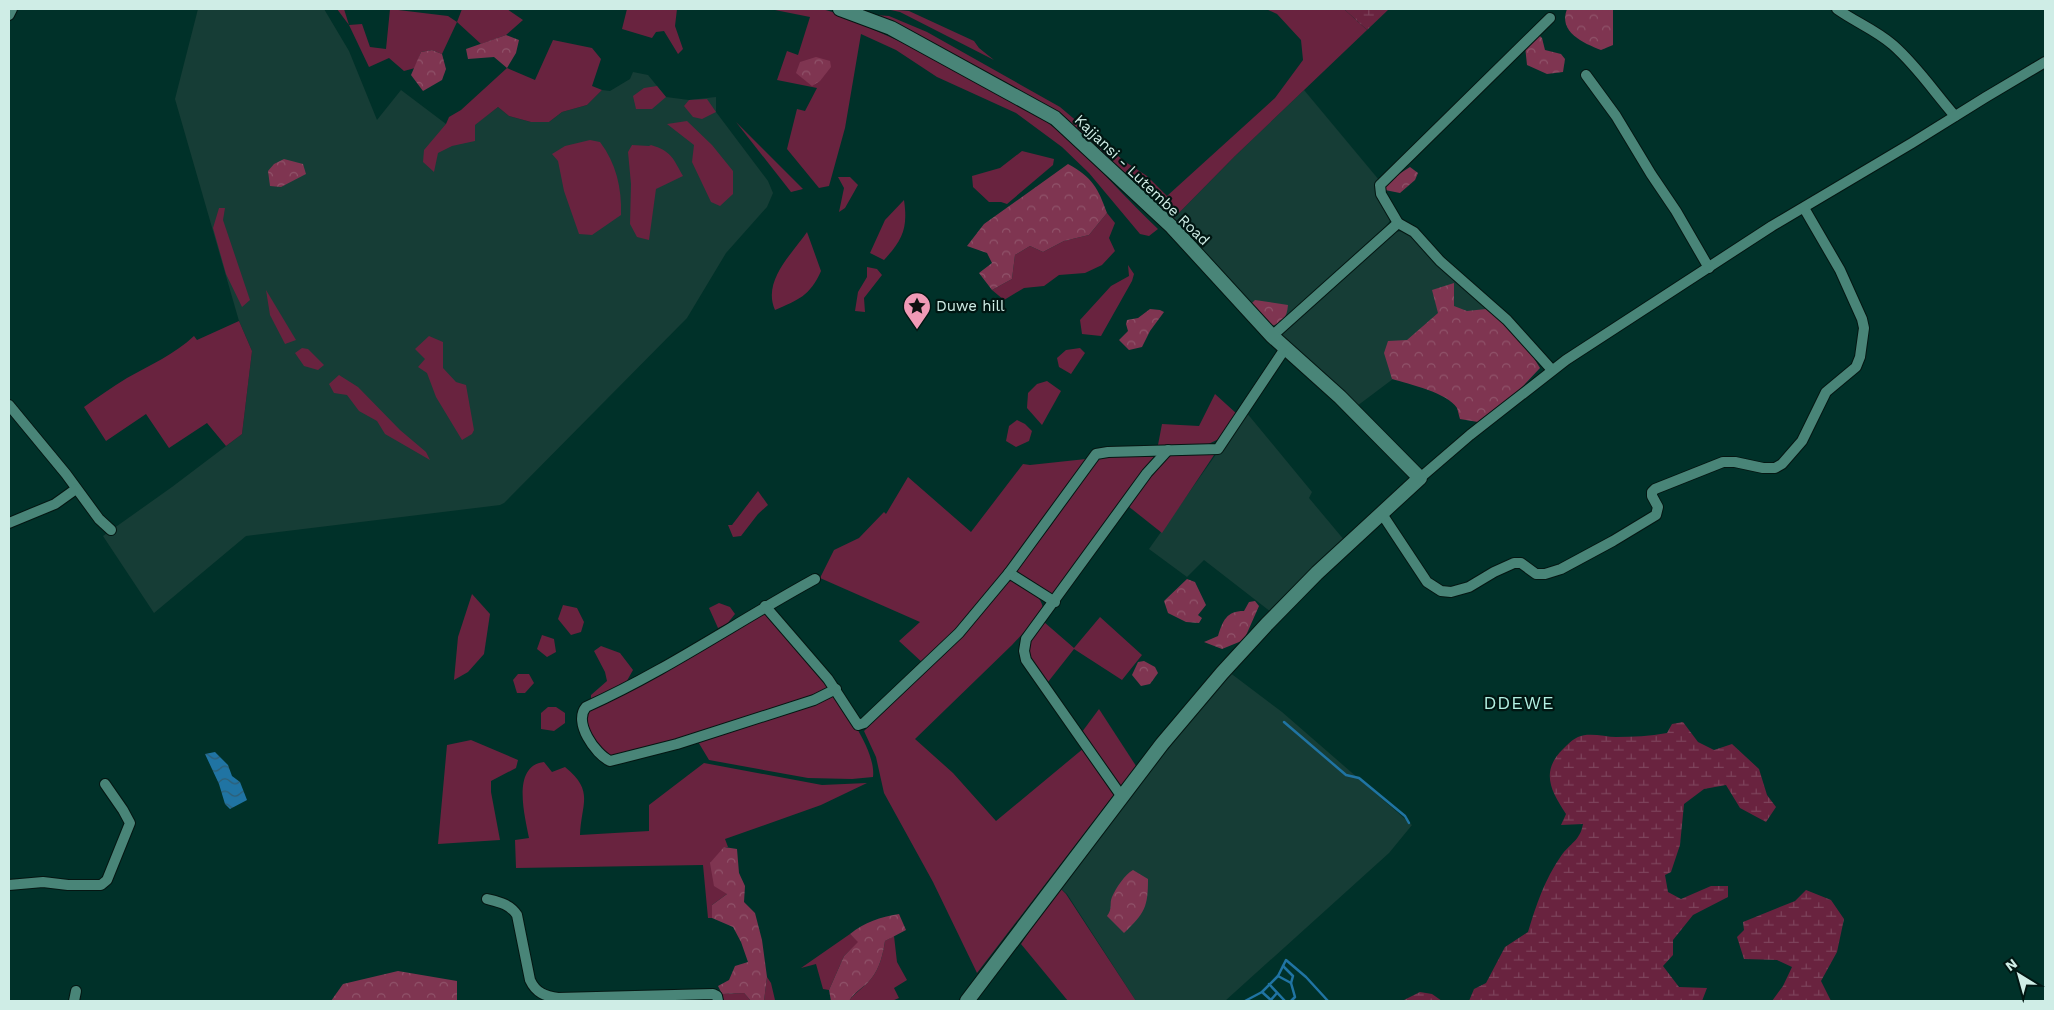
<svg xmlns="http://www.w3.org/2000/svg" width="2054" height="1010" font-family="'Work Sans',sans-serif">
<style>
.built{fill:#163d36}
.grass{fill:#69233f}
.forest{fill:url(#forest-crowns)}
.wetland{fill:url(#wetland-marsh)}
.water{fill:url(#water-waves)}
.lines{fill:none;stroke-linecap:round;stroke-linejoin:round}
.stream{stroke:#2074a3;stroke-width:2.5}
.street-casing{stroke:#041612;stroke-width:12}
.secondary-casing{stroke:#041612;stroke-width:16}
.street{stroke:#498578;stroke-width:10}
.secondary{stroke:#498578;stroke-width:14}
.labels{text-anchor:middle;stroke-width:4.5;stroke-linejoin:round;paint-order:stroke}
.street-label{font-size:15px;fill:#cfede6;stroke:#001612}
.poi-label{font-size:15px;fill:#cfede6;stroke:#001612;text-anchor:start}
.quarter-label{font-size:18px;letter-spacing:1px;fill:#b4f2e4;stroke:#001612}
</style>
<defs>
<pattern id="forest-crowns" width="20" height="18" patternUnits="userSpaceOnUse" patternTransform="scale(1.25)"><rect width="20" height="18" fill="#7f3551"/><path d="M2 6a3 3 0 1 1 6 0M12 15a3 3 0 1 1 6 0" fill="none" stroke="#90536a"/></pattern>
<pattern id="wetland-marsh" width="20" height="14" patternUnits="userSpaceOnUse" patternTransform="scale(1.25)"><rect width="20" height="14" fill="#69233f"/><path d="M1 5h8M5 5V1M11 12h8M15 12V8" fill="none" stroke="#7d435b"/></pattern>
<pattern id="water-waves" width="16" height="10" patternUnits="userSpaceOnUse" patternTransform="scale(1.25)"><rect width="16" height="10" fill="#2074a3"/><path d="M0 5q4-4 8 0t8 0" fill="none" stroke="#2f5e74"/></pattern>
</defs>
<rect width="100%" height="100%" fill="#003129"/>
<g class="built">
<path d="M198,9H324L349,51L377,120L401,90L446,124L475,140L474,125L498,107L509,116L531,122H549L562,112L587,105L602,90L610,91L630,79L633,72L648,75L666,97L689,100L716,97V112L768,181L773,193L767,207L726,253L687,318L504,503L500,505L246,536L154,613L103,536L172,487L242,434L252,351L239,321L175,99Z"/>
<path d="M1304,90L1379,180L1392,218L1377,238L1274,328L1170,222L1235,156Z"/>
<path d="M1402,231L1410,232L1486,309L1357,406L1344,391L1277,335L1394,232Z"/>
<path d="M1246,412L1312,492L1309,498L1345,541L1271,612L1204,560L1187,577L1149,549Z"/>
<path d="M1229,672L1282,712L1412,825L1389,853L1225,1001H1136L1067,894L1059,887Z"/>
</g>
<g class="grass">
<path d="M337,9H344L349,25L362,24L370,47L386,49L390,9L448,16L457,22L462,9H507L523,20L506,35L481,44L457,22L442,54L432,50L421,52L415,68L404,71L389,58L369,67L349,25Z"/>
<path d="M627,9H677L675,26L683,49L678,54L664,31L656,32L652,38L622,29Z"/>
<path d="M770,9H822L836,13L899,41L1039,116C1083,148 1118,191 1158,229L1149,236L1140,234L1089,173L1062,147L1016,113L937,77L896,50L861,34L845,128L829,186L819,188L787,149L797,109L805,111L817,88L777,80L787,51L798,55L810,17Z"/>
<path d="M886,9L909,11L974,41L979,48L994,60L900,12Z"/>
<path d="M1266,9H1344L1367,30L1235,156L1170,222L1066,120L875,15L889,16L927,32L1060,107L1124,161L1147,176L1167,196L1275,98L1303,60L1301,40L1277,14Z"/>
<path d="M553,40L592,48L601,59L592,86L602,90L587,105L562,112L549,122H531L509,116L498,107L475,125V141L452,146L438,153L434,172L423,162L424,150L446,124L449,117L461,110L507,68L535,80Z"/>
<path d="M657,86L666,97L652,109H636L633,96L644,88Z"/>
<path d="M707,99L716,112L702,119L693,117L684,106L689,100Z"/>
<path d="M687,121L712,145L733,171V194L720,206L711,202L692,162L694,145L667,124Z"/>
<path d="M736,122L803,189L791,192Z"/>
<path d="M590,140L600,142C616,163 622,188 621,215L592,235L579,234L564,191L558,161L552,154L565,146Z"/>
<path d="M632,145L649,146L651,145C671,151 673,158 683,176L656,189L649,240L637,237L630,224L631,184L628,152Z"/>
<path d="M1022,151L1054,159L1053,165L1007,204L1001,202H989L973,187L972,176L1000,168Z"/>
<path d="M838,177H850L858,185L845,208L839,212L844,188Z"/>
<path d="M904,200C908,228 903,239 884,260L870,253L885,220Z"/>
<path d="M219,208H225L223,220L250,300L242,307L226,274L213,228Z"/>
<path d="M1107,213L1115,223L1109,238L1115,251L1102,265L1085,273L1059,275L1044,286L1024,288L1004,300L992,290L1012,279L1015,255L1030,246L1043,252L1064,241L1089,235Z"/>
<path d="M807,232L821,271C810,296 798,300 775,310C762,281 792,254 807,232Z"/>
<path d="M1128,265L1134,274L1132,281L1101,336L1082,334L1080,320L1111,286L1129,276Z"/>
<path d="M867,267L877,269L882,275L864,298L865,312L855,311L858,292L867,277Z"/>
<path d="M266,290L296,340L285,344L270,315Z"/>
<path d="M239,321L252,351L242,434L226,446L207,423L169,448L146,414L106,441L84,407C98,397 112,387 127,378C150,365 175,354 194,336L197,340Z"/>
<path d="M429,336L443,342V368L456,382L466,385L474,430L472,434L462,440L436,397L427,373L418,367L425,359L415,349Z"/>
<path d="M302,348L308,349L324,365L318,370L304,366L295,353Z"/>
<path d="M1080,348L1085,353L1071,374L1059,367L1057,358L1066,350Z"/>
<path d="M339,375L358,387L400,430L426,452L430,460L385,434L377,421L359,411L347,395L334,393L329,384Z"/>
<path d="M1047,381L1061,391L1042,425L1027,408L1028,393L1037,384Z"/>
<path d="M1215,394L1237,414L1221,438L1202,447L1158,445L1162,424L1199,426Z"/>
<path d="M1017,420L1025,424L1032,431L1029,441L1016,447L1006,441L1009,426Z"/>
<path d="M1216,452L1162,533L1128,506L1167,455Z"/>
<path d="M1127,455L1157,457L1052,594L1018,574L1016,570L1050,527L1095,462L1104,456Z"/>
<path d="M1086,459L1088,461L971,615L924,664L899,641L920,622L820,578L834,550L859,538L884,512L886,514L908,477L971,532L1023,464L1030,465Z"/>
<path d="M758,491L768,505L758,514L741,536L733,537L728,525H732Z"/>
<path d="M1014,580C1026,588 1044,595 1043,612L1012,645L915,739L953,773L996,821L1084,748L1115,793L977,973L933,882L884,793L876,757L864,731L947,652L1005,583Z"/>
<path d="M472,594L490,614L484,654L468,672L454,680L458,637Z"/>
<path d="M719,603L730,607L735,614L727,624L718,628L709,608Z"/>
<path d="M563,605L577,608L584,622L581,632L571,635L558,619Z"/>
<path d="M764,614L772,617L832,688L683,739L612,758L604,754L588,734L586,713C597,704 612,702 624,694C670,667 716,638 764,614Z"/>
<path d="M1100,617L1142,655L1122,680L1074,649L1048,682C1040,671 1022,653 1031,638C1034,633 1040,627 1044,622L1074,648Z"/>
<path d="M542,635L554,639L556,652L547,657L537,649Z"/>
<path d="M601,646L620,653L633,670L624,686L591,700V695L607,681L605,672L594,651Z"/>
<path d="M518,674H529L534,683L525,693H517L513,680Z"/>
<path d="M834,693C848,714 876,752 873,777L852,779L808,778L709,760L697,740Z"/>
<path d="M548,707H556L565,713V723L554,731L541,729V713Z"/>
<path d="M1099,709L1138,769L1122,788L1118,786L1082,732Z"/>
<path d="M471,740L518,760L516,768L491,781V792L500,840L438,844L447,745Z"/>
<path d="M544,762L552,772L565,767C595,791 581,804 580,835L649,831V805L704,763L822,785L867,783L821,805L725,839L728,847H724L727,894L712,905V918H708L703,865L516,868L515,840L529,838C525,816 511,766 544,762Z"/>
<path d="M1059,887L1066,894L1136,1001H1068L1021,944Z"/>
<path d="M850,934L859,942L844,956L829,990L823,989L816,964L801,968Z"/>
<path d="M894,936L897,962L907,980L894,988L899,998L892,1001H849C855,992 865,987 871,979C880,968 883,954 885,941Z"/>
<path d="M767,977L771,983L775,1000L778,1001H764Z"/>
<path d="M744,993L751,1001H723L722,994Z"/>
</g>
<g class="forest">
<path d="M1567,9H1613V45L1601,50C1583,43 1558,32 1567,9Z"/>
<path d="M506,35L519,40L516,53L507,68L494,57L468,59L466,49Z"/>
<path d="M1539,35L1542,38L1545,50L1561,54L1565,59L1563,72L1547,74L1527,65L1525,46Z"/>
<path d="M432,50L442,54L446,69L442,80L423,91L411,75L421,52Z"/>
<path d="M816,57L830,61L831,67L820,81L812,86L796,73L800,62Z"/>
<path d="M284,159L303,164L306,174L281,187L270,186L268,171L274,164Z"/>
<path d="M1068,164C1093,178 1098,188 1107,213L1089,235L1064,241L1043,252L1030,246L1015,255L1012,279L992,290L979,273L992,263L987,253L967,246L984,224Z"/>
<path d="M1410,167L1418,173L1415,180L1400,193L1385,190V183Z"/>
<path d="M1454,283V306L1467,311L1486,309L1513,328L1529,350L1540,368L1510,400L1478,422L1460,419C1459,416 1458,411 1457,408C1448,393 1409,384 1392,379L1384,353L1388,341L1407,340L1438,313L1432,290Z"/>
<path d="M1255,300L1288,305C1287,317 1283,323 1271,326L1251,304Z"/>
<path d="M1150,309L1160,310L1164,312L1150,331L1142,347L1129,350L1119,340L1128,331L1126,324L1127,320L1138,318Z"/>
<path d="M1187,579L1195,582L1206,605L1198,615L1202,618L1199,623L1186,622L1168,613L1164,601Z"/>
<path d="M1255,601L1259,606L1244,640L1222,649L1204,642L1218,636C1223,621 1226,611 1244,611L1249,602Z"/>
<path d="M1144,661L1155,667L1158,673L1150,684L1141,686L1132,675L1138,662Z"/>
<path d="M724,847L737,849L739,873L745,886L744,902L755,913L762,940L767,977L764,1001H751L744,993L722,994L718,986L729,980L735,966L748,962L741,942L733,927L712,918V905L727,894L714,886L710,863Z"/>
<path d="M1133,870L1148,879C1148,907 1145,913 1124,933L1107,916C1113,908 1109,904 1112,897C1116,888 1125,874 1133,870Z"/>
<path d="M899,914L906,930L885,941C883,954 880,968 871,979C865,987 855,991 849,1001H831L829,990L844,956L858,942L850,934C865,922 880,917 899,914Z"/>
<path d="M398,971L457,981V1001H331L343,984Z"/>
</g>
<g class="wetland">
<path d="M1344,9H1389L1367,30Z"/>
<path d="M1683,722L1698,742L1714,750L1732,744L1759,769L1767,795L1776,807L1766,822L1740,808L1726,785L1704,789L1684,804L1680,845L1671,872L1665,875L1668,892L1681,899L1711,886H1728V897L1693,915L1673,940V955L1663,966L1679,987L1707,988L1702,1001H1469L1474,989L1486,983L1505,947L1528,932C1536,905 1545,879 1561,856C1570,843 1580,841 1583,824L1561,825L1566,814C1551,791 1540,772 1563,749C1567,745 1573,739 1578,737C1589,732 1605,737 1616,737C1633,737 1650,736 1667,733L1672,724Z"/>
<path d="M1806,890L1831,900L1844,919L1837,952L1821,981L1831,1001H1772L1783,986L1792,967L1777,960L1744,959L1737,937L1744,930L1743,922L1795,901Z"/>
<path d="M1420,992L1432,994L1442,1001H1402Z"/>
</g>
<path class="water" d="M215,752L228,765L232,776L240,782L247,800L230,809L225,804L219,784L205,754Z"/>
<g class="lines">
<g class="stream">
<path d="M1284,722L1346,775L1359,778L1405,816L1409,823"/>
<path d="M1283,966L1293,976L1291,983"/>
<path d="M1278,976L1291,983L1295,997L1291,1001"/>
<path d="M1269,984L1285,1001"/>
<path d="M1262,992L1272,1001"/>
<path d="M1245,1001L1262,992L1278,976L1286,960L1306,977L1328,1001"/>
<path d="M1270,1001L1277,993"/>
</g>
<g class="street-casing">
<g id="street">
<path d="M1837,9C1855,22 1876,30 1893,45C1917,66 1934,92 1955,116"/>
<path d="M9,15L12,9"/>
<path d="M1550,18L1380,185L1381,194L1398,223L1414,232L1440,261L1507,320L1552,370"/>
<path d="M1586,75L1616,116L1651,174L1676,211L1709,268"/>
<path d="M1272,336L1398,223"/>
<path d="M9,405L66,474L99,519L111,530"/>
<path d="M1420,478L1470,435L1566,360L1772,226L1912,143L1986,97L2045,62"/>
<path d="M1382,514L1427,582L1441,591L1451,592L1469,587L1494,572L1514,563H1521L1536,574H1545L1561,569L1613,541L1656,515L1658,507L1652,496V492L1655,489L1723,462H1735L1763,468H1775L1782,464L1802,441L1826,392L1856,367L1860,357L1864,328L1862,319L1840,270L1804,208"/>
<path d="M9,523L55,504L76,489"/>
<path d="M1009,573L1055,602"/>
<path d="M815,579C738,621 666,671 586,707C573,722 595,754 610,761L677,744L814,700L836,689"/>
<path d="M765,606L828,679L858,725L864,723L959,633L1009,573L1096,454L1108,452L1218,449L1286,347"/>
<path d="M1122,797L1026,660L1024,651L1026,639L1147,473L1168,450"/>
<path d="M9,885L43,882L68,885H101L107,880L130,823L123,810L105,784"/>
<path d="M487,899C499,902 510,904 517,915L530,980C536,993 545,996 558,998L713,994L717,996L718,1001"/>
<path d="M74,1001L76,991"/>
</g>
</g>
<g class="secondary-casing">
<path id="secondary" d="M840,9L891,28L1055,118L1172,227L1272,336L1340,397L1420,478L1317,573L1267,624L1222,673L1162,744L967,1001"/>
</g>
<use href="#street" class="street"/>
<use href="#secondary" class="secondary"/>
</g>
<defs>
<g id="sight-pin" transform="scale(1.4375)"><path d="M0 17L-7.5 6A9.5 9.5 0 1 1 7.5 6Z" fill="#f09ab6" stroke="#001612"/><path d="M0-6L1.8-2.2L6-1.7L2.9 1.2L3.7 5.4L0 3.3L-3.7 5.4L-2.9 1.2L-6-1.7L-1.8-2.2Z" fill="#111"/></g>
</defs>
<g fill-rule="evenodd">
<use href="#sight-pin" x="917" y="306"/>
</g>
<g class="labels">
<g class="street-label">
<text transform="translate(1142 180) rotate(44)" y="5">Kajjansi - Lutembe Road</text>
</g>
<g class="poi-label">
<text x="936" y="311">Duwe hill</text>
</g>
<g class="quarter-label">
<text x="1519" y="709">DDEWE</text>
</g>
</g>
<rect width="2054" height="1010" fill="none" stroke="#cfede6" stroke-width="20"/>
<g transform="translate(2019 975) rotate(323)" stroke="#001612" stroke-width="4" paint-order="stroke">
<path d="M0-4L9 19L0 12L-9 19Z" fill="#cfede6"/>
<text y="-8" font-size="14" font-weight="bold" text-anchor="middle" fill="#cfede6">N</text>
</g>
</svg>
